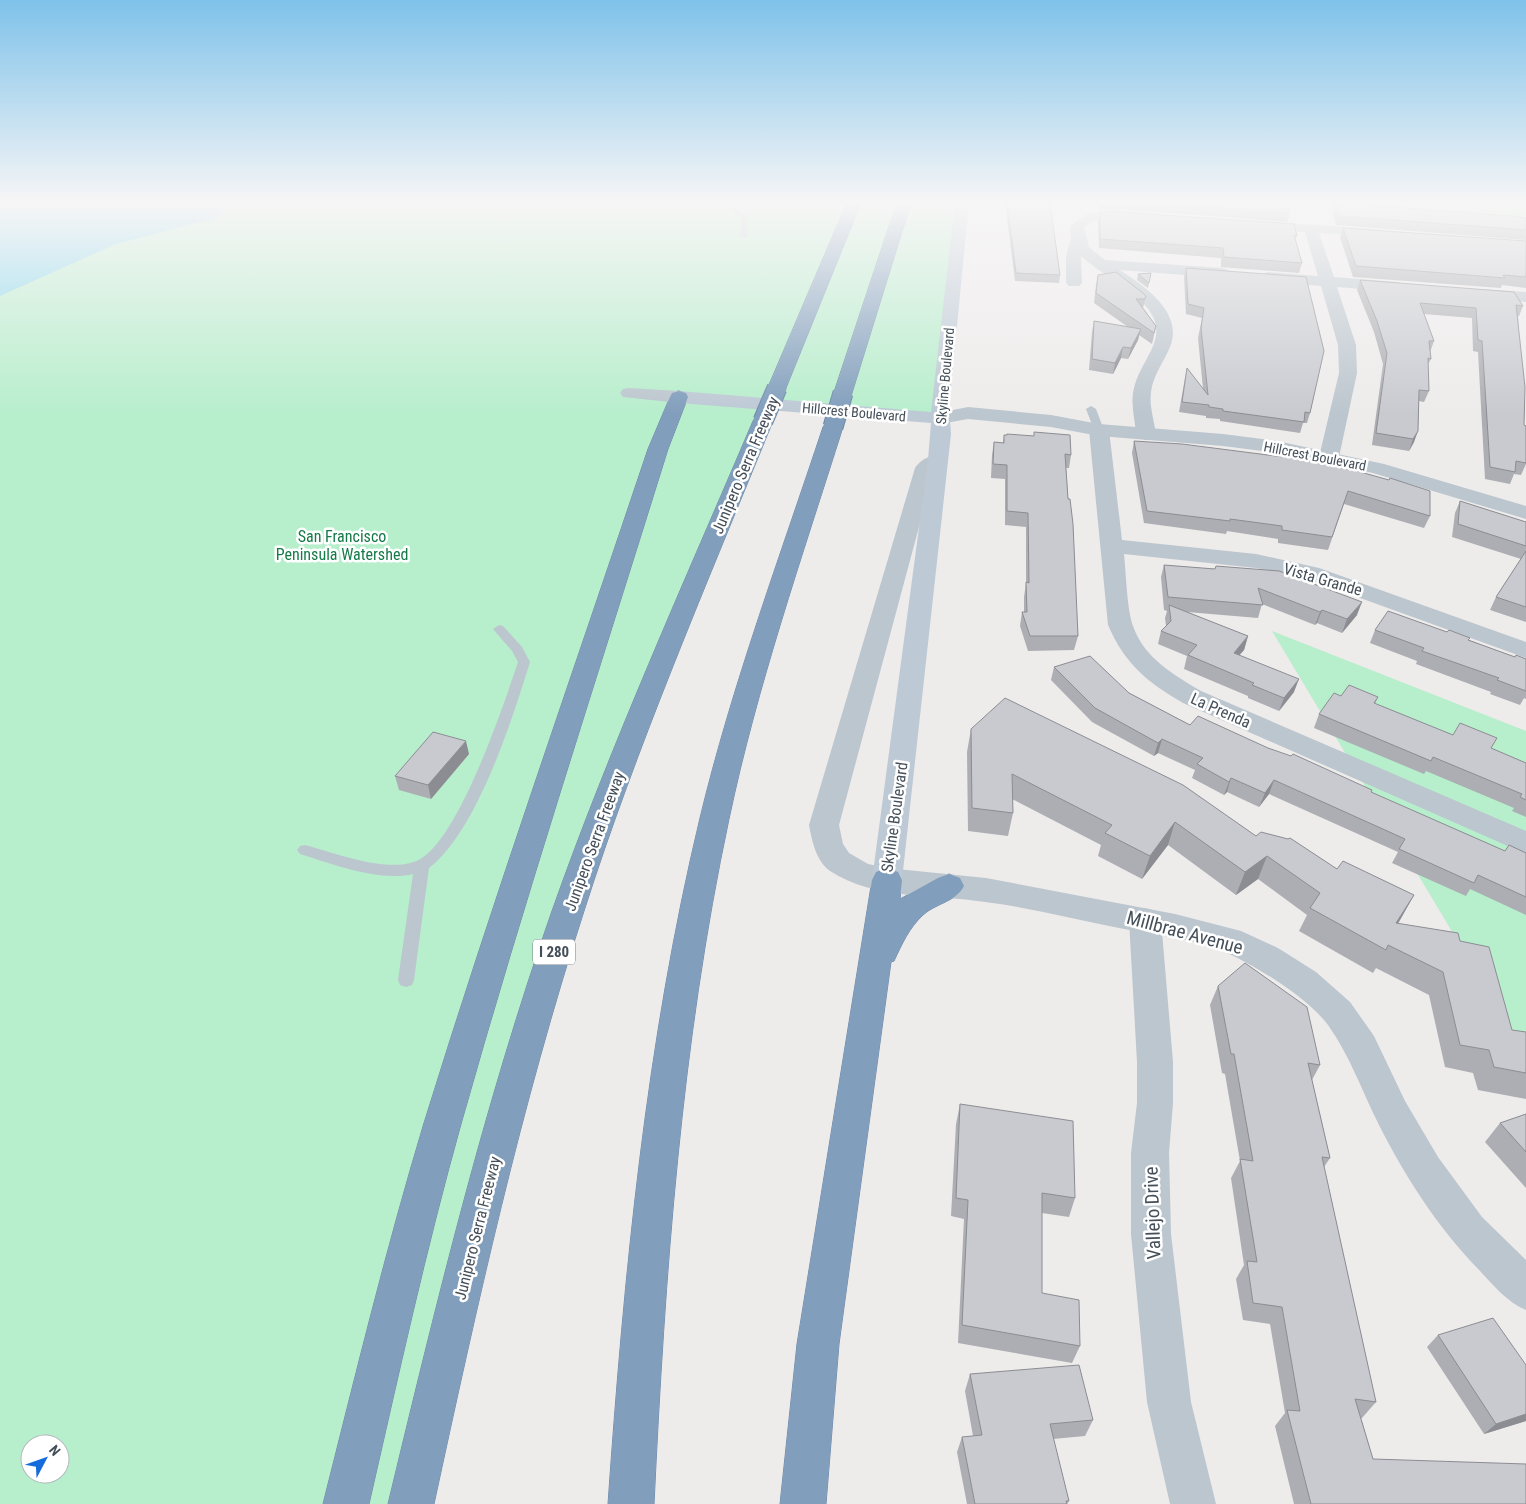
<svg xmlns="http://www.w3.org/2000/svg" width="1526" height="1504" font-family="'Roboto Condensed',sans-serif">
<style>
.green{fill:#b7eecc;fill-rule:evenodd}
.water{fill:#83d6ec}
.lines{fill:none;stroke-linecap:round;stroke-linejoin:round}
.motorway-casing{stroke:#6d89a8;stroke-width:1}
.service{fill:#bcc6ce;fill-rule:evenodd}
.minor{fill:#bcc6ce;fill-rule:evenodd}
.tertiary{fill:#bcc6ce;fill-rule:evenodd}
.secondary{fill:#bdc9d5;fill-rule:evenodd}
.motorway{fill:#819ebc;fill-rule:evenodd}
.motorway-bridge-casing{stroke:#6d89a8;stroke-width:21;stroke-linecap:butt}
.motorway-bridge{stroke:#819ebc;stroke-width:19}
.wall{fill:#acaeb3}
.shaded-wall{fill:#8c8d92}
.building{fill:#c8cad0;stroke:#8c8d92}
.labels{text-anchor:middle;stroke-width:5;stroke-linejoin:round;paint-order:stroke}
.far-street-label{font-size:14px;fill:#444f59;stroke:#fff}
.shield{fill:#fff;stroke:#7c848b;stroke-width:1}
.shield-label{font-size:15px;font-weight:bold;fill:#444f59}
.street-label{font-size:16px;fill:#444f59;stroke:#fff}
.park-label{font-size:16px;fill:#157a47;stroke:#fff}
.near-street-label{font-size:19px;fill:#444f59;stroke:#fff}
</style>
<rect width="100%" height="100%" fill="#eeebeb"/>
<g class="green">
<path d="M0,203H962L943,420L770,405L632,738L411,1504H0ZM30,1444H60V1474H30Z"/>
<path d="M1348,203H1526V217Z"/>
<path d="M1272,631L1526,731V1055Z"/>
</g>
<path class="water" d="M0,203H232L216,218L116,244L0,296Z"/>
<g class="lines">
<g class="motorway-casing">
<g id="motorway">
<path d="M847,203H861L786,388L783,392L777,393L771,392L768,388Z"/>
<path d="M897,203H911L852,393L849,397L843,398L837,397L834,393Z"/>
<path d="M679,391L686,393L688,397L668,449C598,674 525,897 461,1124C426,1249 398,1377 369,1504H323C355,1377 386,1249 424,1123C494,897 573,673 648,449L670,397L672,393Z"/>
<path d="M763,415L770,417L773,421C707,583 637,745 584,911C521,1105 477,1305 434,1504H388C436,1305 484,1105 552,911C611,744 684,583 753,421L756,417Z"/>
<path d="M833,421L840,423L843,427C802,557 757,686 729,819C681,1044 665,1274 654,1504H608C624,1274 646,1043 700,818C732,685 780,557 823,427L826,423Z"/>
<path d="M887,868L898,872L902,880L900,899L938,878L949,874L960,878L964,886C956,902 936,903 923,915C909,928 902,944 894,961L891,962L839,1344L826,1504H780L797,1344L872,880L876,872Z"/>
</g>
</g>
<g class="service">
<path d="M718,203L734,206L748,219L747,238L740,236L742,220L730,208Z"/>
<path d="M1091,406L1096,409L1104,430L1102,432H1096L1094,430L1086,409Z"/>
<path d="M499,625L503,626L522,647L530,662C512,720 477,831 429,868L414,980L412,985L406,987L400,985L398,980L413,874C379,882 332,864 300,854L297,850L300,846L305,845C335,853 383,872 414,862C456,849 504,704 518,662L512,651L493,629Z"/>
</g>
<g class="minor">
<path d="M1105,211L1136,212L1143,216C1134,226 1102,212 1084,227L1089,247L1105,260L1223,268L1228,270L1231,273L1228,276L1223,278L1120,270C1144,286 1184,312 1170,347C1164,362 1153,375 1151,392C1149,406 1154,420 1156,434L1153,438L1146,440L1139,438L1136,434C1135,419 1130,403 1134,388C1142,355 1175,335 1142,302C1124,284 1099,273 1081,256L1082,283L1079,286H1069L1066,283V257L1071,238L1070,226L1085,215Z"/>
<path d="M1258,221L1385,230L1387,233L1385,236L1380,237L1319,233L1334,277L1397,282L1403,284L1405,287L1403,290L1397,292L1337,287L1356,345L1357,373L1339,457L1336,461L1329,463L1322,461L1319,457L1339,373L1338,345L1321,286L1268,282L1263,280L1260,277L1263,274L1268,272L1318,276L1305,232L1253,228L1251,225Z"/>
<path d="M1480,289L1526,292V302L1474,297L1472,294L1474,291Z"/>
<path d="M629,388L679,391L686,393L688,397L686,401L679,403L623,397L620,393L623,389Z"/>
<path d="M1099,424L1106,426L1109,430L1122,540L1256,554L1319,568L1526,642V658L1305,578L1256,568L1124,554C1126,573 1127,610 1133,626C1144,658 1174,675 1201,691L1526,831V854L1183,703C1147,682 1125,664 1108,625L1089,430L1092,426Z"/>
<path d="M1145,908L1156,911L1161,920L1173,1062V1103L1169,1153L1171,1234L1191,1402L1216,1504H1170L1147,1402L1131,1234V1153L1137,1103V1062L1129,920L1134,911Z"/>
</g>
<g class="tertiary">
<path d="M968,407L1051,415L1099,424L1223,434L1277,441L1384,464L1526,506V519L1373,473L1277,453L1223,446L1099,436L1051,427L968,419L940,424L933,422L931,418L933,414Z"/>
<path d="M938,454L945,456L948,460L934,471L839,825L843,844L849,853L868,864L887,868L986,878L1175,914L1241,931L1278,948L1316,972L1350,1002L1374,1036L1405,1101L1438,1157L1482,1217L1526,1260V1310C1507,1302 1494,1286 1480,1271C1438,1228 1406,1178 1379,1125C1362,1091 1350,1056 1328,1025C1307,997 1256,966 1225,952C1196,939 1155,935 1124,929C1078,920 1032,908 985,902C935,894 874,900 830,871C816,861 812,841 809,825L915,468C920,460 929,456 938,454Z"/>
</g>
<path class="secondary" d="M955,203H969L949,407L951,434L902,880L898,888L887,892L876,888L872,880L928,460L931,423L679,403L672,401L670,397L672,393L679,391L931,412Z"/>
<use href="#motorway" class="motorway"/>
<g class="motorway-bridge-casing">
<g id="motorway-bridge">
<path d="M763,421L777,388"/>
<path d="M833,427L843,393"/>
</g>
</g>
<use href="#motorway-bridge" class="motorway-bridge"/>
</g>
<g class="wall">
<path d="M1005,203H1050L1060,275L1059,283L1015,281Z"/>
<path d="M1099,203H1287L1290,213L1287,222L1120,209L1099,210Z"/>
<path d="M1334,203L1526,218V240L1336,225L1332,212Z"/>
<path d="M1100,213L1297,236L1295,240L1302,263L1299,273L1221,267V258L1099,248L1098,222Z"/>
<path d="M1343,228L1526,241V288L1502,285L1501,288L1353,277L1340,237Z"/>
<path d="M1186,268L1310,413L1307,423H1303L1300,433L1220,421V419L1206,418V416L1179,412L1185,378L1187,368L1203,389L1198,338L1202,318L1186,314L1184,277Z"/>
<path d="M1151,273L1148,288L1137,280L1138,274Z"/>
<path d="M1098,275L1146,296L1143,308L1156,326L1152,344L1139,335L1138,340L1128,359L1121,358L1113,374L1089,370L1092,332L1094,321L1128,327L1094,303L1096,285Z"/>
<path d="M1360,280L1523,306L1519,316H1518L1524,425L1526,426V464L1521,475L1514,474L1510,484L1485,479L1478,352L1473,351L1472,318L1424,314L1434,341L1430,352L1431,359L1428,364L1429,391L1424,402L1419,401L1414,442L1409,451L1372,445L1383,364L1374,332L1357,290Z"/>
<path d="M1034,432L1071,455L1069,468H1066L1078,636L1074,650L1028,651L1020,626L1022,612H1024V597L1026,583V527L1005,525V479L991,478L992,455L994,442L1003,443L1004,435L1034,436Z"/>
<path d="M1134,441L1299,459L1430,516L1424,528L1344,504L1328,550L1278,543V539L1227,531L1226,534L1144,523L1132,453Z"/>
<path d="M1460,501L1526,522V622L1490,610L1496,597L1521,559L1452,537L1455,513Z"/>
<path d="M1164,565L1215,569L1357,615L1342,633L1317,623L1315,625L1262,604L1258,618L1187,612L1248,636L1244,650L1239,655L1294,692L1279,711L1248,698V696L1184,669L1187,656L1158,644L1161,631L1166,626L1165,618L1167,611L1164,610L1161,577Z"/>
<path d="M1375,630L1469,640L1515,657L1526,659V699L1524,698L1520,705L1490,694L1491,692L1416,664L1417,661L1370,643Z"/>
<path d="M1054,667L1129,693L1190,725L1268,748L1505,851L1509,845L1526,853V915L1470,889L1466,896L1392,863L1398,852L1269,794L1259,807L1227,792L1224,795L1192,778L1195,770L1158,753L1154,756L1092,722L1051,680Z"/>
<path d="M1378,697L1375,704L1453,735L1491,748L1526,763V817L1512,811L1514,808L1426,771L1424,774L1314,728L1319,714Z"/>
<path d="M971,729L1256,836L1337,869L1414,895L1398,924L1460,941L1512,1030L1526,1073V1099L1478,1090L1473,1073L1445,1067L1429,995L1376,968L1373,973L1299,931L1307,915L1258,879L1236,895L1168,845L1142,879L1098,856L1101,845L1012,799L1013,813L1008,836L968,831L967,752Z"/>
<path d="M469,754L431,799L399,790L395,776Z"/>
<path d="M1218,986L1320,1065L1312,1080L1330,1158L1324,1167L1376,1402L1362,1418H1361L1373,1459L1526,1504H1294L1275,1426L1285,1413L1270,1324L1243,1320L1236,1279L1244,1265L1231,1178L1240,1161L1225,1074L1222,1073L1210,1005Z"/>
<path d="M960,1104L1075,1198L1069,1217L1042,1213V1293L1080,1346L1072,1363L958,1343L964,1219L951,1216L956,1124Z"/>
<path d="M1526,1114V1188L1485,1142L1500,1123Z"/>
<path d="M1438,1335L1526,1421L1484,1434L1427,1347Z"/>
<path d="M970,1374L1093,1420L1085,1436L1053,1439L1069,1501L1067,1504H967L957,1452L962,1437L973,1436L965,1391Z"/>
</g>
<g class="shaded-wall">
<path d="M1141,329L1138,340L1128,359L1131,348Z"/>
<path d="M1123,347L1121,358L1113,374L1115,363Z"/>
<path d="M1418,431L1414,442L1409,451L1413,439Z"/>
<path d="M1362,602L1357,615L1342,633L1347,619Z"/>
<path d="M1322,610L1317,623L1315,625L1320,612Z"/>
<path d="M1248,636L1244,650L1230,666L1234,653Z"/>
<path d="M1299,679L1294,692L1279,711L1284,698Z"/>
<path d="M1162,739L1158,753L1154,756L1158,743Z"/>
<path d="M466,741L469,754L431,799L428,785Z"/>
<path d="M1231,778L1227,792L1224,795L1229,782Z"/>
<path d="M1274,780L1269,794L1259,807L1265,793Z"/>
<path d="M1175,822L1168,845L1142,879L1150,856Z"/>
<path d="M1267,856L1258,879L1236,895L1245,872Z"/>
<path d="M1414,895L1401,918L1384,946L1396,923Z"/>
<path d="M1526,1414V1421L1484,1434L1496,1424Z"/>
</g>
<g class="building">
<path d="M1007,203H1050L1060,275L1016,273Z"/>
<path d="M1148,203H1287L1290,213Z"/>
<path d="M1335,203L1512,216L1526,218V230L1339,216Z"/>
<path d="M1105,211L1294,224L1297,236L1294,235L1302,263L1224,257L1223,248L1100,239V213Z"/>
<path d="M1343,228L1526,241V277L1503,275L1505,278L1356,266Z"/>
<path d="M1186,268L1306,277L1324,351L1310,413L1305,412L1304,422L1223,411V409L1209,407V405L1182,402L1187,368L1208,395L1201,328L1204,308L1188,304Z"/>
<path d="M1116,272L1143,293L1146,296L1145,299H1136L1156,326L1154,333L1096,293L1098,275Z"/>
<path d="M1151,273L1149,283L1138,274Z"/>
<path d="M1360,280L1514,292L1523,306L1516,305L1525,387L1524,425L1526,426V463L1516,461L1515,472L1490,467L1482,341L1478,340L1476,308L1420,303L1434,341H1429L1431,359L1428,358L1429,391L1419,390L1418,431L1413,439L1376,433L1387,353L1377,321Z"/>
<path d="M1094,321L1141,329L1131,348L1123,347L1115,363L1092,359Z"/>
<path d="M1034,432L1070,435L1071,455L1065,454L1068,499H1070L1073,524L1078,636H1030L1022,612H1027L1026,582L1029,583L1028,513L1007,511V465L993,464L994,442L1004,443V435H1007V434L1034,436Z"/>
<path d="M1134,441L1182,444L1299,459L1353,470L1389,480L1390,478L1430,491V516L1348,491L1332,537L1282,530V526L1230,519V521L1147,511Z"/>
<path d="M1460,501L1526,522V546L1458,524Z"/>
<path d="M1526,551V607L1496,597Z"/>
<path d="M1164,565L1215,569L1216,566L1279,571L1362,602L1347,619L1322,610L1320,612L1258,588L1263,605L1168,597Z"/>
<path d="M1169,605L1248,636L1234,653L1299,679L1284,698L1252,685L1254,683L1188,655L1197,645L1161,631L1171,621Z"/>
<path d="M1388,611L1447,632L1449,630L1470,638L1468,640L1515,657L1516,655L1526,659V691L1497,680L1499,678L1422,651L1424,648L1375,630Z"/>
<path d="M1090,656L1129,693L1190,725L1198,716L1268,748L1291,756L1293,754L1372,790L1371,792L1505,851L1509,845L1526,853V897L1478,875L1474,883L1399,849L1405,839L1274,780L1265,793L1231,778L1229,782L1197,764L1203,758L1162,739L1158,743L1095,708L1054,667Z"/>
<path d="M1349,685L1378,697L1374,703L1453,735L1460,723L1497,738L1491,748L1526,763V800L1520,797L1522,794L1433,757L1431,761L1319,714L1334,693L1341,696Z"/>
<path d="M1005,698L1183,785L1256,836L1261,832L1288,839L1290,838L1337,869L1343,861L1414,895L1396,923L1458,933L1460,941L1489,947L1512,1030L1526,1032V1073L1494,1067L1489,1050L1460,1045L1443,972L1388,945L1386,950L1310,908L1320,893L1267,856L1245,872L1175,822L1150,856L1105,833L1112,825L1012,774L1013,813L972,808L971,729Z"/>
<path d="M433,732L466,741L428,785L395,776Z"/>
<path d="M1245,963L1307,1007L1320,1065L1308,1063L1330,1158L1322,1157L1376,1402L1355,1399L1373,1459L1526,1464V1504H1311L1287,1410L1300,1411L1282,1307L1253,1303L1247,1261L1257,1262L1240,1159L1253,1161L1234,1054H1231L1218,986Z"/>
<path d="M960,1104L1073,1121L1075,1198L1042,1193V1293L1079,1300L1080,1346L962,1325L968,1200L956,1198Z"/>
<path d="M1526,1114V1152L1500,1123Z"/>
<path d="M1493,1318L1526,1365V1414L1496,1424L1438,1335Z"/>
<path d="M1079,1365L1093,1420L1050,1424L1069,1501H1066L1067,1504H975L962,1437L982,1435L970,1374Z"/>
</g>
<linearGradient id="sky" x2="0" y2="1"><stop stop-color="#7fc2ea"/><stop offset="0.49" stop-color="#f7f6f6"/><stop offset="1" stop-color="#f7f6f6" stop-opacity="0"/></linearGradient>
<rect width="1526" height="414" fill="url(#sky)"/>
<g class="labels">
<g class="far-street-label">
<text transform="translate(945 376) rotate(-85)" y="5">Skyline Boulevard</text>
<text transform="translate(854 412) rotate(5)" y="5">Hillcrest Boulevard</text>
<text transform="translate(1315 456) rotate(11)" y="5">Hillcrest Boulevard</text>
</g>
<rect class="shield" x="533" y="939.5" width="42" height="25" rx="4"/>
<g class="shield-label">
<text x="554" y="957">I 280</text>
</g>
<g class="street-label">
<text transform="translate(745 465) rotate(-67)" y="6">Junipero Serra Freeway</text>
<text transform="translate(1323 579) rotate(16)" y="6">Vista Grande</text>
<text transform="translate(1221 710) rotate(24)" y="6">La Prenda</text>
<text transform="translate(894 817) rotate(-82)" y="6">Skyline Boulevard</text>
<text transform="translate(594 841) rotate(-70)" y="6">Junipero Serra Freeway</text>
<text transform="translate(477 1228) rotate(-76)" y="6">Junipero Serra Freeway</text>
</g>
<g class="park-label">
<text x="342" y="542">San Francisco<tspan x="342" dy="18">Peninsula Watershed</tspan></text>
</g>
<g class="near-street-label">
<text transform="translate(1185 932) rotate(15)" y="7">Millbrae Avenue</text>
<text transform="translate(1152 1213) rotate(-92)" y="7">Vallejo Drive</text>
</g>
</g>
<g transform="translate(45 1459) rotate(49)"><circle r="24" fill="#ffffff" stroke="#b4b9bd"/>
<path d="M0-4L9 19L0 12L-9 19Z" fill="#166cdd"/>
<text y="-8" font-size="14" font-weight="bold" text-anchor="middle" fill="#444f59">N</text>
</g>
</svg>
